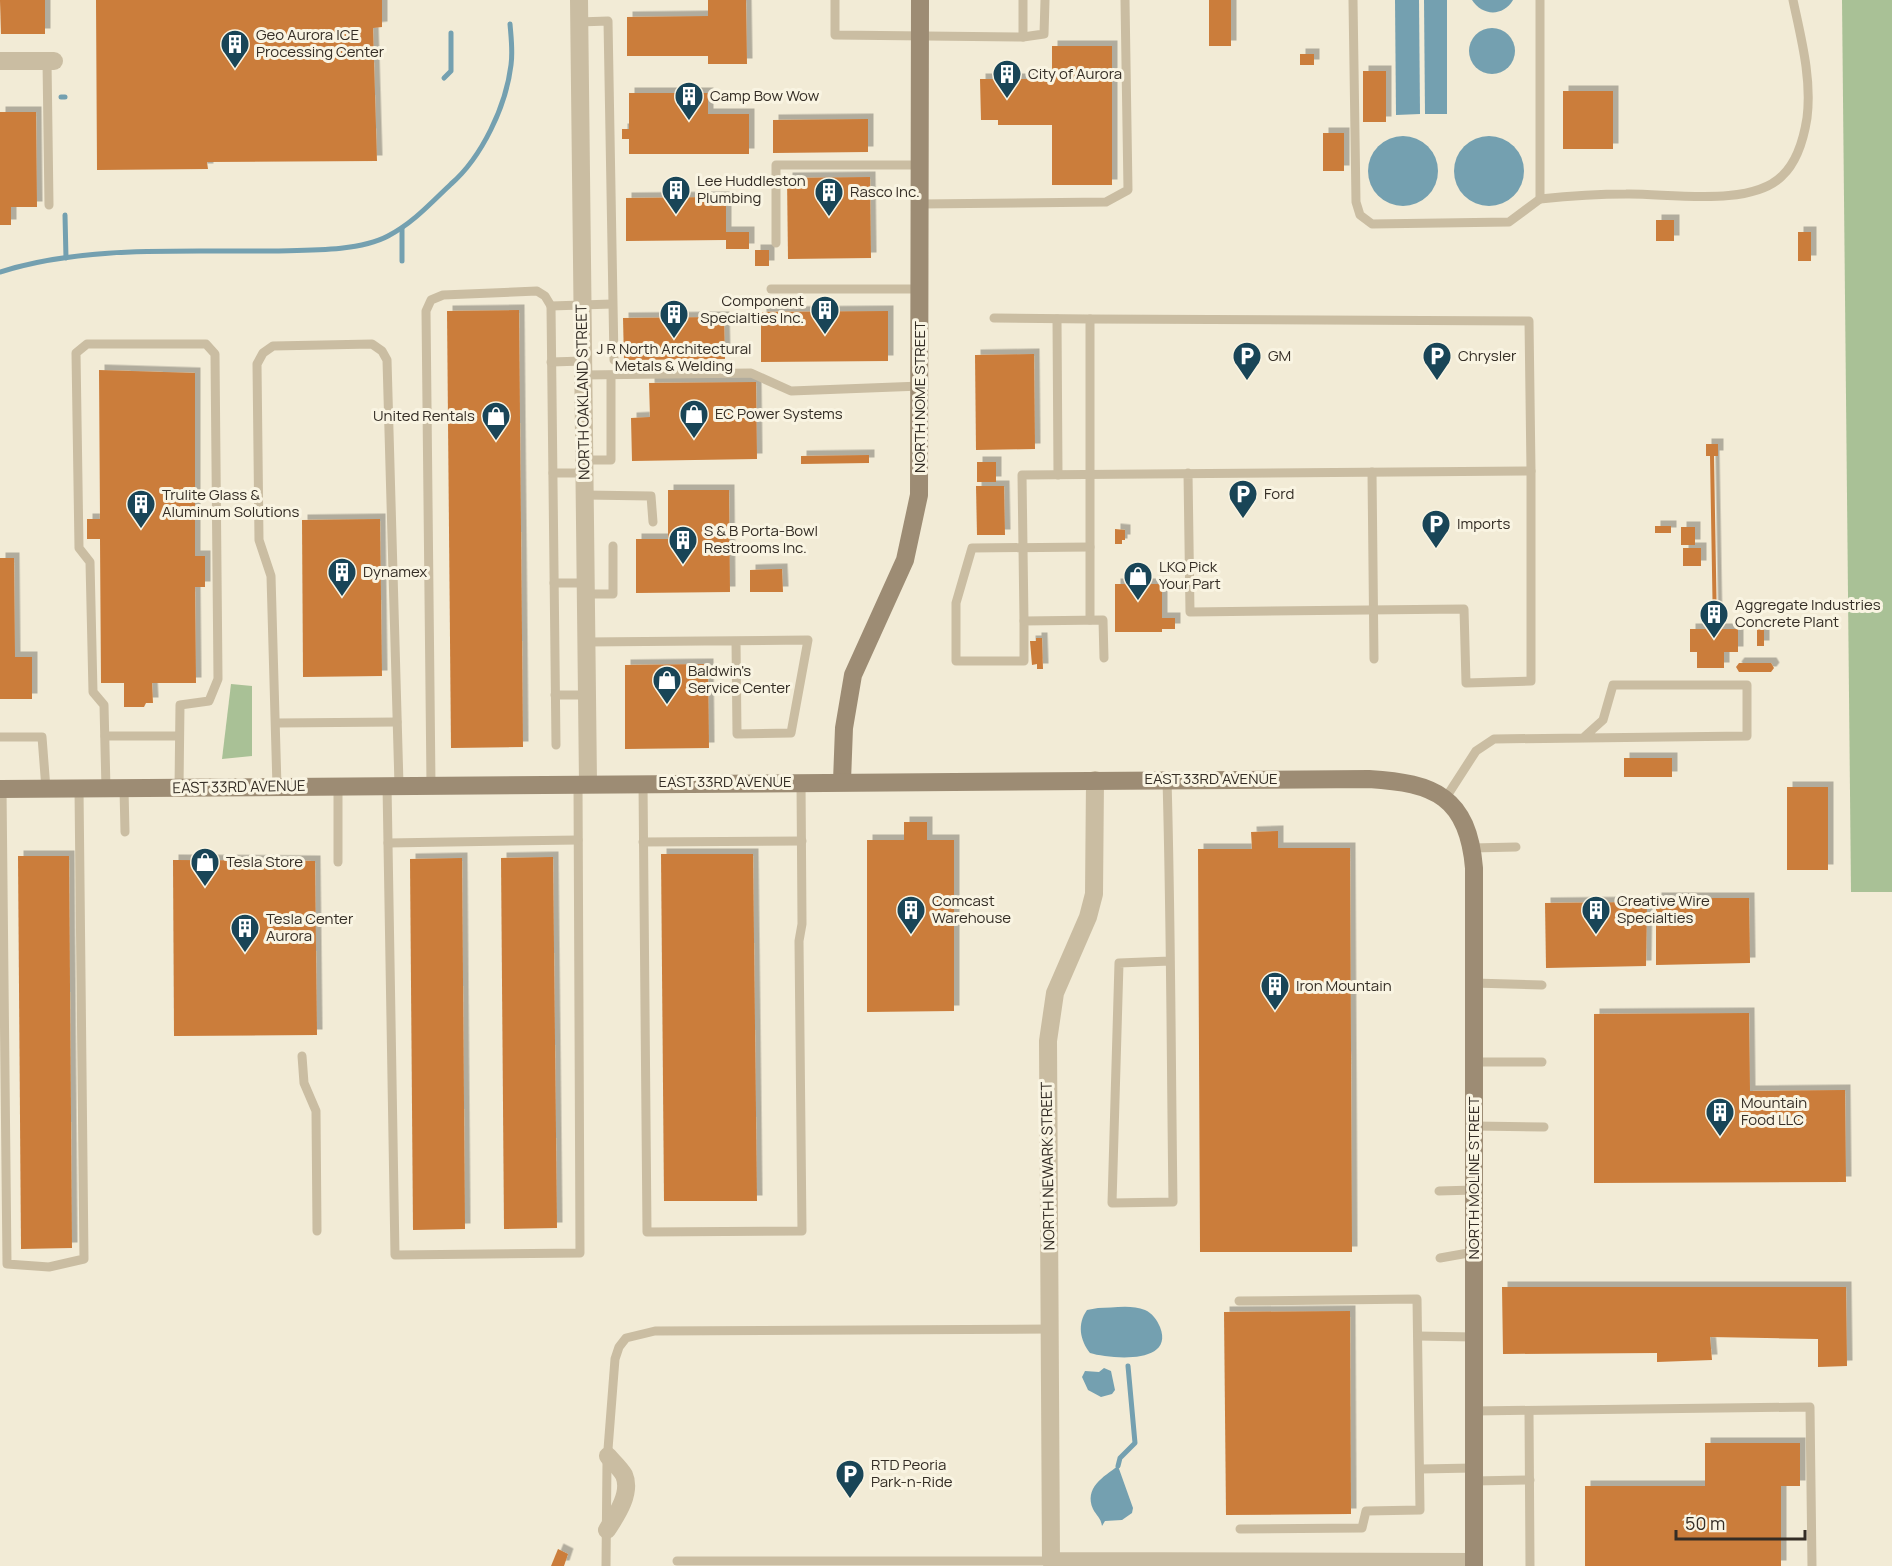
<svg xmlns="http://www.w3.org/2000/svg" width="1892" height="1566" font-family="Manrope,sans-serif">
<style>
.green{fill:#a9c196}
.water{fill:#74a0b0}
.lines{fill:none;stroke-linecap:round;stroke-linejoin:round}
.stream{stroke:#74a0b0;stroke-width:5}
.building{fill:#cb7d3b;filter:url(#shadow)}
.lane{stroke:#cabda2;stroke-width:9}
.street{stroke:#cabda2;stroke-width:18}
.secondary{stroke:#9d8c74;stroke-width:18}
.labels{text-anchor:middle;stroke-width:6;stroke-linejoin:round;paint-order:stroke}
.poi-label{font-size:15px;fill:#342d25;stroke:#f9f4e2;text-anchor:start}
.street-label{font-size:15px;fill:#342d25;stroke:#f9f4e2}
</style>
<defs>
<filter id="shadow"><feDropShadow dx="5.5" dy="-5.5" stdDeviation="0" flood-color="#0004"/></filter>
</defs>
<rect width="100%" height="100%" fill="#f2ebd6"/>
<g class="green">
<path d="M1842,0H1892V892H1851Z"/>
<path d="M231,684L252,686V756L222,759Z"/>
</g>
<g class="water">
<path d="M1395,0H1419L1420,114L1396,115Z"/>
<path d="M1424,0H1447V114H1425Z"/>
<path d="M1472,0H1513C1503,17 1482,16 1472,0Z"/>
<circle cx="1492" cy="51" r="23"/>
<circle cx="1403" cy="171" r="35"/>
<circle cx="1489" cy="171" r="35"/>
<path d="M1098,1308C1112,1308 1131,1304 1145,1310C1152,1313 1157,1320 1160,1327C1175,1365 1110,1359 1090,1353C1080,1340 1077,1324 1087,1310Z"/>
<path d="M1104,1368L1111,1371L1115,1390L1112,1394L1101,1397L1088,1390L1082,1377L1085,1371L1099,1372Z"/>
<path d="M1118,1466L1133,1508L1132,1513L1122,1520L1105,1521L1102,1526C1101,1518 1096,1515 1093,1509C1084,1488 1103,1477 1118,1466Z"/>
</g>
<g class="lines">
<g class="stream">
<path d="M444,78L451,71V33"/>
<path d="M61,97H65"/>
<path d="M65,215L66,258"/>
<path d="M402,228V261"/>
<path d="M0,272C84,245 184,252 272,251C306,250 358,252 388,236C413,223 431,203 451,184C482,157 506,106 511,65C513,51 511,37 510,24"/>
<path d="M1118,1466L1120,1458L1135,1443L1128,1366"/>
</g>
</g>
<g class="building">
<path d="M0,0H45V34H1Z"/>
<path d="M96,0H382V27L373,28L377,161L207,162L208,169L97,170Z"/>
<path d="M708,0H746L747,64H708V56H627V17L708,16Z"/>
<rect x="1209" y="0" width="22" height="46"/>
<path d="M1052,46H1112V185H1052V125H998V120H981L980,79H1027L1033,75H1052Z"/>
<rect x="1300" y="54" width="14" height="11"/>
<rect x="1363" y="71" width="23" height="51"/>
<rect x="1563" y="91" width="50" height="58"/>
<path d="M629,93H708V114H749V154H629V139H622V129H629Z"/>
<path d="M0,112H36L37,207H11V225H0Z"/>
<path d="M868,119V152L773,153V120Z"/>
<rect x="1323" y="133" width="21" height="38"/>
<path d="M870,177L871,258L788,259L787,178Z"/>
<path d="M726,197V232H749V249H726V240L626,241V198Z"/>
<rect x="1656" y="220" width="18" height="21"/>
<rect x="1798" y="232" width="13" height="29"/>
<rect x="755" y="250" width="14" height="16"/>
<path d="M519,310L523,747L451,748L447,311Z"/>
<path d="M888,311V361L761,362V312Z"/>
<path d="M724,317L725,359L624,360L623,318Z"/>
<path d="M1034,354L1035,449L976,450L975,355Z"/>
<path d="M99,370L195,373V556H205V587H195L196,683H152L153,703H146L144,707H124V683H101L100,539H87V519H100Z"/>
<path d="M756,382L757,459L632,461L631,418L650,417L649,383Z"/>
<path d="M1706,444H1718V456H1714L1717,629H1738V652H1724V668H1697V652H1690V629H1713L1710,456H1706Z"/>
<path d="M869,455V463L801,464V456Z"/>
<rect x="977" y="462" width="19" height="20"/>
<path d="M976,486H1004L1005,535H977Z"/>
<path d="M668,490H729L730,592L636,593V539H668Z"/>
<path d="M380,519L382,676L303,677L302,520Z"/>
<rect x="1655" y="526" width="16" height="7"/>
<rect x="1681" y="527" width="14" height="18"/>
<path d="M1115,529L1125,530V540H1122V544H1115Z"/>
<rect x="1683" y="548" width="18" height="18"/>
<path d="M0,558H14L15,657H32V699H0Z"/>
<path d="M782,569L783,592H750V570Z"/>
<path d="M1115,584H1162V618H1175V629H1162V632H1115Z"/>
<rect x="1757" y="625" width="7" height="21"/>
<path d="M1036,638H1042L1043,669H1037V664L1032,665L1030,641H1036Z"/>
<path d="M1739,663H1771L1774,668L1771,672H1739L1736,667Z"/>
<path d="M708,664L709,748L625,749V665Z"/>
<rect x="1624" y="758" width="48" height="19"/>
<rect x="1787" y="787" width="41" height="83"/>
<path d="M904,822H927V840H954V1011L867,1012V840H904Z"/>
<path d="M1278,831V848H1350L1352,1252H1200L1198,849H1252L1251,832Z"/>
<path d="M661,854H753L757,1201H664Z"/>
<path d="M18,856H69L72,1248L21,1249Z"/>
<path d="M553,857L557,1228L504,1229L501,858Z"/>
<path d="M462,858L465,1229L413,1230L410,859Z"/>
<path d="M173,860L315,861L317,1035L174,1036Z"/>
<path d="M1656,898H1749L1750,963L1656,965Z"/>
<path d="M1647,902L1646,966L1546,968L1545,903Z"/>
<path d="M1749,1013L1750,1091L1845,1090L1846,1182L1594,1183V1014Z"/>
<path d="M1502,1287H1846L1847,1366L1818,1367V1339L1710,1337L1712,1360L1657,1362V1353L1503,1354Z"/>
<path d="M1350,1311L1351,1514L1226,1515L1224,1312Z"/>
<path d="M1705,1443H1800V1486H1781V1566H1585V1486H1705Z"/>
<path d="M558,1549L568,1554L564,1566H551Z"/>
</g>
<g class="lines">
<g class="lane">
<path d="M835,0V35L1023,37V0"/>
<path d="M1353,0L1356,202L1360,215L1372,224L1509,222L1540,199"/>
<path d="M1540,0V199C1569,196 1597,194 1626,194C1668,193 1750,208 1782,176C1797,162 1804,137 1807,118C1812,79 1801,38 1793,0"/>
<path d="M579,22L608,21L614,360"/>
<path d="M1023,37L1044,34L1045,0"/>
<path d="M47,61L49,205"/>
<path d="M920,204L1106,202L1128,190L1125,0"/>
<path d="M776,243V165H920"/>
<path d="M771,289H921"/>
<path d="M551,306L556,745"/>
<path d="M994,318L1090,319V620"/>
<path d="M1057,319L1058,475"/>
<path d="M1090,319L1529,321L1531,471"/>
<path d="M551,362L583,361"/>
<path d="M583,375L751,373L791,391L921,386"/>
<path d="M584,460H611V377"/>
<path d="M1372,472L1374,659"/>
<path d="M553,473H584"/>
<path d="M585,495L651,496L653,522"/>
<path d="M1090,547L972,548L956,603V661H1024V621L1103,620L1104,658"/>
<path d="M554,583H586"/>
<path d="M586,594H613V546"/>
<path d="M1024,621L1022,475L1531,471V681L1466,683L1464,609L1190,612L1188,473"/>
<path d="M586,642L808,640L791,733L737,734L736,641"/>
<path d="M555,695H587"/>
<path d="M277,723L397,722"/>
<path d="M105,736H178"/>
<path d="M0,737H42L46,789"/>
<path d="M1167,780C1171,920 1171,1061 1173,1202L1112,1203L1119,963L1170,961"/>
<path d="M643,783L647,1232L802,1231L799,941L802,924L801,781"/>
<path d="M387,785L395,1255L580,1253L578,783"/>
<path d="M431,785L426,311L431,300L443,295L537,291L545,296L551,306L612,304"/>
<path d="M338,786V862"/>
<path d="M277,787L271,576L259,540L257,364L263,353L273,346L372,344L382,351L387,360L399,785"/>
<path d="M2,789L7,1264L49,1267L84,1259L79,789"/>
<path d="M106,789L104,705L93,692L90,562L79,548L76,353L87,344H206L215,354L218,679L209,701L180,705L179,788"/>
<path d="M124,789L125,832"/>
<path d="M1445,799L1476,751L1494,739L1747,736V685H1613L1603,720L1583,738"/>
<path d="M643,842L802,841"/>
<path d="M388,843L578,840"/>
<path d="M1472,848L1516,847"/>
<path d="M1474,983L1542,985"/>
<path d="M302,1056L304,1083L316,1111L317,1231"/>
<path d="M1474,1062H1542"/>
<path d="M1474,1126L1544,1127"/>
<path d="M1439,1191L1474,1190"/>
<path d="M1440,1258L1474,1252"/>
<path d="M1239,1301L1417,1299L1420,1510L1366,1511L1362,1528L1240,1529"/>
<path d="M1418,1336L1474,1337"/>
<path d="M1473,1411L1810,1407L1812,1566"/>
<path d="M1529,1411L1530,1566"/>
<path d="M1421,1469L1473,1468"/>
<path d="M1473,1481L1530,1480"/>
<path d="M677,1561H1051"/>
<path d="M606,1566L607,1462L615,1359L619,1347L626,1338L655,1331L1050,1329"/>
</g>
<g class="street">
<path d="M579,0L588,783"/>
<path d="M0,61H54"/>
<path d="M1095,780L1094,894L1088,917L1055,993L1048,1041L1051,1561L1474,1562"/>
<path d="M607,1530C616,1516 632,1493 624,1475C620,1468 613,1462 608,1456"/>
</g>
<g class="secondary">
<path d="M842,781L844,728L853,675L905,560L919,495L920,0"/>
<path d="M0,789L1369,779C1435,783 1468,797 1474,868V1566"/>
</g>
</g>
<defs>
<g id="building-pin" transform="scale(1.5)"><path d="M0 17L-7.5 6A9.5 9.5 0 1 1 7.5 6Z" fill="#194557" stroke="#f9f4e2"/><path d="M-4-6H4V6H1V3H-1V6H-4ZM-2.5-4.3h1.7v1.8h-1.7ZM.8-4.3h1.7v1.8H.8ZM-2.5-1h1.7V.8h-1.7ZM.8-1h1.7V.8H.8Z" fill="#fff"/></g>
<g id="parking-pin" transform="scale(1.5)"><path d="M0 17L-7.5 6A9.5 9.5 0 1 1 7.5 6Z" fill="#194557" stroke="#f9f4e2"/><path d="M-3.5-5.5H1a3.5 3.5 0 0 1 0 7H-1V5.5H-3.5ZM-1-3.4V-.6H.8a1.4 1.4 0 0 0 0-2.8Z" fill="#fff"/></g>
<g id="shop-pin" transform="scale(1.5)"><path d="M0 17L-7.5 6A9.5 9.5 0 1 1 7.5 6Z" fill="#194557" stroke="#f9f4e2"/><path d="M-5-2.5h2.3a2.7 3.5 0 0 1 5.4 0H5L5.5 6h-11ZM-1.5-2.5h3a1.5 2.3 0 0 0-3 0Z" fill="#fff"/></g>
</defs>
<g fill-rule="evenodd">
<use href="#building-pin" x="235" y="44"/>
<use href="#building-pin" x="1007" y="74"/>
<use href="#building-pin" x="689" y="96"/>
<use href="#building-pin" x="676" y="190"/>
<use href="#building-pin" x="829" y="192"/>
<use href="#building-pin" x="825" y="310"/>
<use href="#building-pin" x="674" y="314"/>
<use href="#parking-pin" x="1247" y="356"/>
<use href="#parking-pin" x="1437" y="356"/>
<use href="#shop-pin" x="694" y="414"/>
<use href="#shop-pin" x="496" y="416"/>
<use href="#parking-pin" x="1243" y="494"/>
<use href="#building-pin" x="141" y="504"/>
<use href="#parking-pin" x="1436" y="524"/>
<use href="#building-pin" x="683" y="540"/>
<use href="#building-pin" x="342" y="572"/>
<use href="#shop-pin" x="1138" y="576"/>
<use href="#building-pin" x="1714" y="614"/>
<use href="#shop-pin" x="667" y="680"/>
<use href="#shop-pin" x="205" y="862"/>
<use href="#building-pin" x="911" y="910"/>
<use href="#building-pin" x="1596" y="910"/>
<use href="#building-pin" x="245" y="928"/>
<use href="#building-pin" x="1275" y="986"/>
<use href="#building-pin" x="1720" y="1112"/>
<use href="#parking-pin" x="850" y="1474"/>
</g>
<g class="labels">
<g class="poi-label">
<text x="256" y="40">Geo Aurora ICE<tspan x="256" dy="17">Processing Center</tspan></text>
<text x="1028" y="79">City of Aurora</text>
<text x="710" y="101">Camp Bow Wow</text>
<text x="697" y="186">Lee Huddleston<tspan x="697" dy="17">Plumbing</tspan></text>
<text x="850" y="197">Rasco Inc.</text>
<text x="804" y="306" text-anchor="end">Component<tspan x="804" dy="17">Specialties Inc.</tspan></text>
<text x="674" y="354" text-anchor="middle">J R North Architectural<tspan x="674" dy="17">Metals &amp; Welding</tspan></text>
<text x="1268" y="361">GM</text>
<text x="1458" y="361">Chrysler</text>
<text x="715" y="419">EC Power Systems</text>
<text x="475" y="421" text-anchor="end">United Rentals</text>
<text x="1264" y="499">Ford</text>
<text x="162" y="500">Trulite Glass &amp;<tspan x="162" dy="17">Aluminum Solutions</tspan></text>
<text x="1457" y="529">Imports</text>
<text x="704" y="536">S &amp; B Porta-Bowl<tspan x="704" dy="17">Restrooms Inc.</tspan></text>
<text x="1159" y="572">LKQ Pick<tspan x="1159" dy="17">Your Part</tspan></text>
<text x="363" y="577">Dynamex</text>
<text x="1735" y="610">Aggregate Industries<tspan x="1735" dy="17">Concrete Plant</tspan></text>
<text x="688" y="676">Baldwin's<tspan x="688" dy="17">Service Center</tspan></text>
<text x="226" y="867">Tesla Store</text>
<text x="932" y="906">Comcast<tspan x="932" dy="17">Warehouse</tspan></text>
<text x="1617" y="906">Creative Wire<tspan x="1617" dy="17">Specialties</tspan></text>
<text x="266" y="924">Tesla Center<tspan x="266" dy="17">Aurora</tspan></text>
<text x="1296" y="991">Iron Mountain</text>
<text x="1741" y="1108">Mountain<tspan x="1741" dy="17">Food LLC</tspan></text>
<text x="871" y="1470">RTD Peoria<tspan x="871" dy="17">Park-n-Ride</tspan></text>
</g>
<g class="street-label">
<text transform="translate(583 392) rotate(-91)" y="5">NORTH OAKLAND STREET</text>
<text transform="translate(920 397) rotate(-90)" y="5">NORTH NOME STREET</text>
<text x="1211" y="784">EAST 33RD AVENUE</text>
<text x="725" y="787">EAST 33RD AVENUE</text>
<text transform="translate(239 787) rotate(-1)" y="5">EAST 33RD AVENUE</text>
<text transform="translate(1048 1166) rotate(-91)" y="5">NORTH NEWARK STREET</text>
<text transform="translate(1474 1178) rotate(-90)" y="5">NORTH MOLINE STREET</text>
</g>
</g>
<path d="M1676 1530v9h129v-9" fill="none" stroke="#342d25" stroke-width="3"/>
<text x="1685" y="1530" font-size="18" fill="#342d25" stroke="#f9f4e2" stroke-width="4.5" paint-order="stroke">50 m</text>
</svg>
